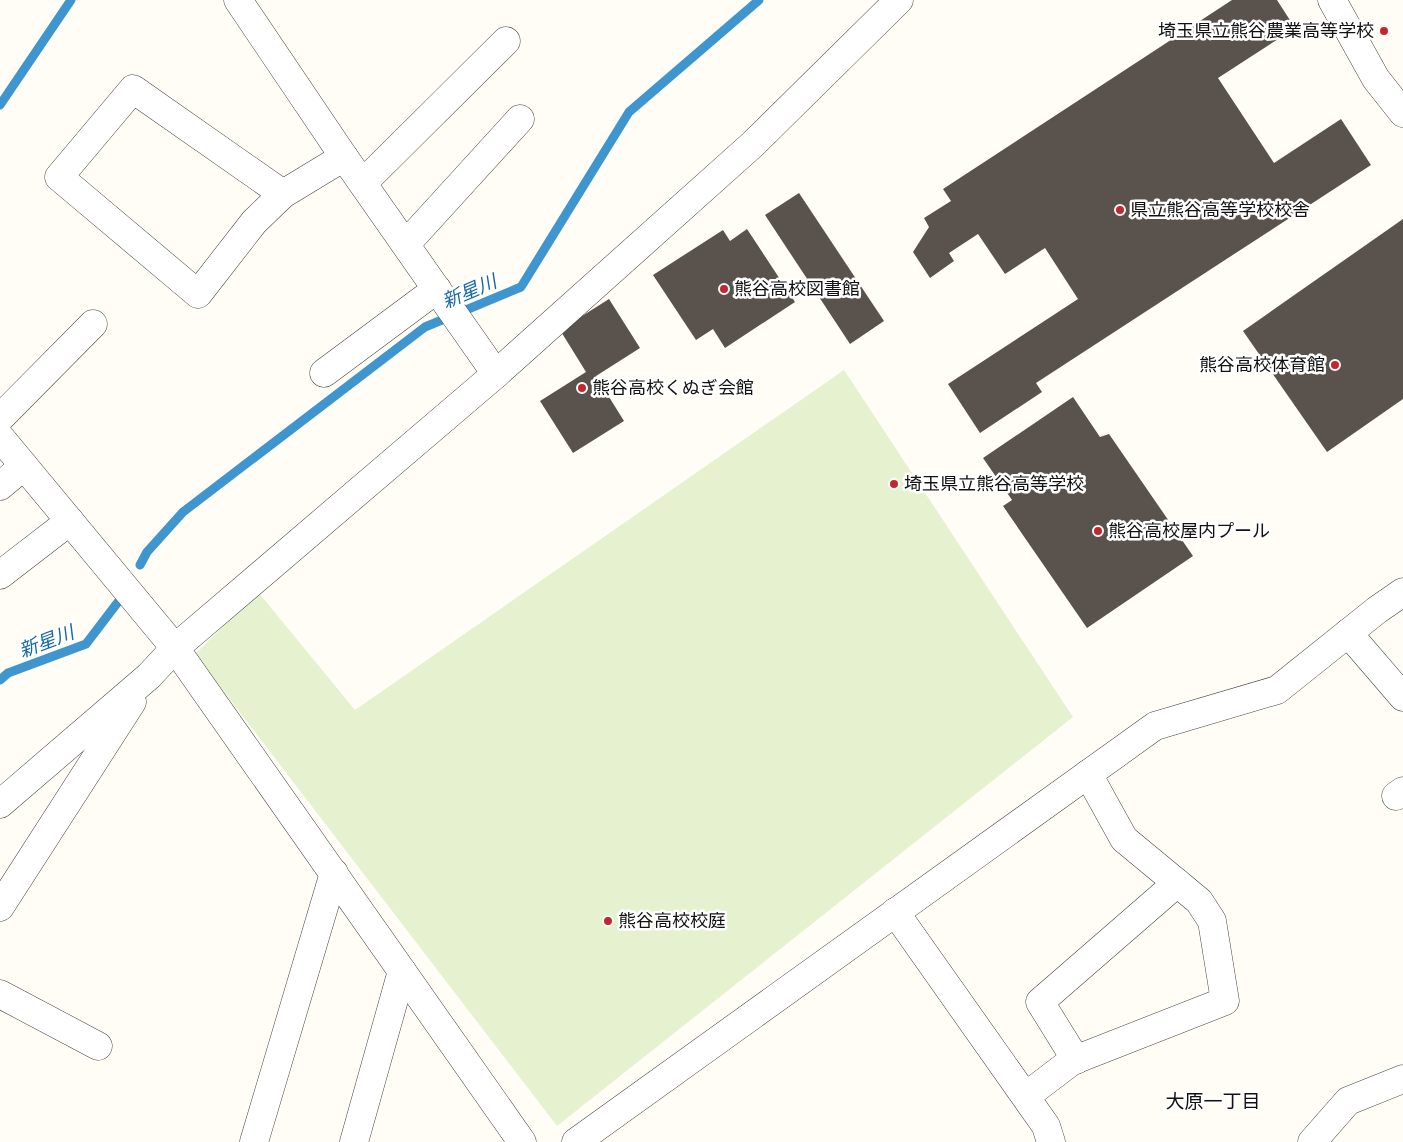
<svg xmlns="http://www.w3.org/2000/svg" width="1403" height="1142" font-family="'Libre Baskerville','Noto Sans JP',serif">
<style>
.pitch{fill:#e6f2cf}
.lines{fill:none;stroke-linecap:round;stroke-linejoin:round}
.stream{stroke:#3f96cf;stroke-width:9}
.building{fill:#5a524d}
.minor-casing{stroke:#444;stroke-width:29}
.minor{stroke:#fff;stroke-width:28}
.poi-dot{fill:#c4262e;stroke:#fff;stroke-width:2}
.labels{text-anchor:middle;stroke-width:5;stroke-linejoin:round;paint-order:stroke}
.poi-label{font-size:18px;fill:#111;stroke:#fff;text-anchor:start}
.water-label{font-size:19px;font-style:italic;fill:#1768a6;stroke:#fff}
.neighbourhood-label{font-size:19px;fill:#111;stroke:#fff}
</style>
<rect width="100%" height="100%" fill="#fffdf5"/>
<path class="pitch" d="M844,370L1073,717L557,1126L195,654L258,592L355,710Z"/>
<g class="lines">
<g class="stream">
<path d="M0,105L71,0"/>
<path d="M140,565L147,552L183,512L425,327L521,287L629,112L759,0"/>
<path d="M0,680L8,673L86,644L118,602"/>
</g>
</g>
<g class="building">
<path d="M1232,0H1277L1295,28L1218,78L1274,163L1341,119L1371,165L1036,383L1042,392L980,433L948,384L1078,299L1045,248L1005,274L978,234L949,253L954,261L930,278L913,252L929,227L924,218L951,201L943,189Z"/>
<path d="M799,193L884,321L850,344L765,215Z"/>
<path d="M1403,219V399L1327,452L1243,331Z"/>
<path d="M747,229L795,302L725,348L713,329L696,340L653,275L723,230L730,241Z"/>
<path d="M609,299L640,348L596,376L624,421L573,453L540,401L586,372L560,330Z"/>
<path d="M1073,397L1100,437L1109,434L1193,556L1087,628L1003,506L1012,500L983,458Z"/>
</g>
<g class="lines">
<g class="minor-casing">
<g id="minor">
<path d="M238,0L344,157L496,374"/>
<path d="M1332,0L1376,79L1403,113"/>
<path d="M363,183L506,41"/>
<path d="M283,194L133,89L59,177L198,294L254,222L283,194L344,157"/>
<path d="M406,244L520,119"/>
<path d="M324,373L437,289"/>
<path d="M0,418L93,324"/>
<path d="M0,437L175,648L522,1142"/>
<path d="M0,486L24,466"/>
<path d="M0,575L70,521"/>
<path d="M1348,633L1403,697"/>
<path d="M1396,796L1403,791"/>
<path d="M0,804L149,676L175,648L496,374L753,144L899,0"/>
<path d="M0,907L132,702"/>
<path d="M895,912L1046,1126L1051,1142"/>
<path d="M0,994L98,1046"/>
<path d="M1076,1060L1040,1002L1177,883"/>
<path d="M1026,1096L1072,1061L1225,1001L1212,921L1199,901L1124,839L1088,774"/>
<path d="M254,1142L334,873"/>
<path d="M354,1142L402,971"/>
<path d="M576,1142L1155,726L1277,690L1377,610L1403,592"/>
<path d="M1312,1142L1348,1101L1403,1079"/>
</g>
</g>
<use href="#minor" class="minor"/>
</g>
<g class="poi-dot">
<circle cx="1384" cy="31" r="5"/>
<circle cx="1120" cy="210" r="5"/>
<circle cx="724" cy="289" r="5"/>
<circle cx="1335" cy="365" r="5"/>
<circle cx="582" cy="388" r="5"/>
<circle cx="894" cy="484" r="5"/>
<circle cx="1098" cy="531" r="5"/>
<circle cx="608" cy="921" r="5"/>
</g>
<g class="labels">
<g class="poi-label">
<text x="1374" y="37" text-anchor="end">埼玉県立熊谷農業高等学校</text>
<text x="1130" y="216">県立熊谷高等学校校舎</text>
<text x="734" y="295">熊谷高校図書館</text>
<text x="1325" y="371" text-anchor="end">熊谷高校体育館</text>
<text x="592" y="394">熊谷高校くぬぎ会館</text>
<text x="904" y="490">埼玉県立熊谷高等学校</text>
<text x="1108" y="537">熊谷高校屋内プール</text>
<text x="618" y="927">熊谷高校校庭</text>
</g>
<g class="water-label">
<text transform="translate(469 291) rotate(-23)" y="7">新星川</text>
<text transform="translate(46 641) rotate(-21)" y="7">新星川</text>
</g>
<g class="neighbourhood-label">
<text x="1213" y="1108">大原一丁目</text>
</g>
</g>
</svg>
